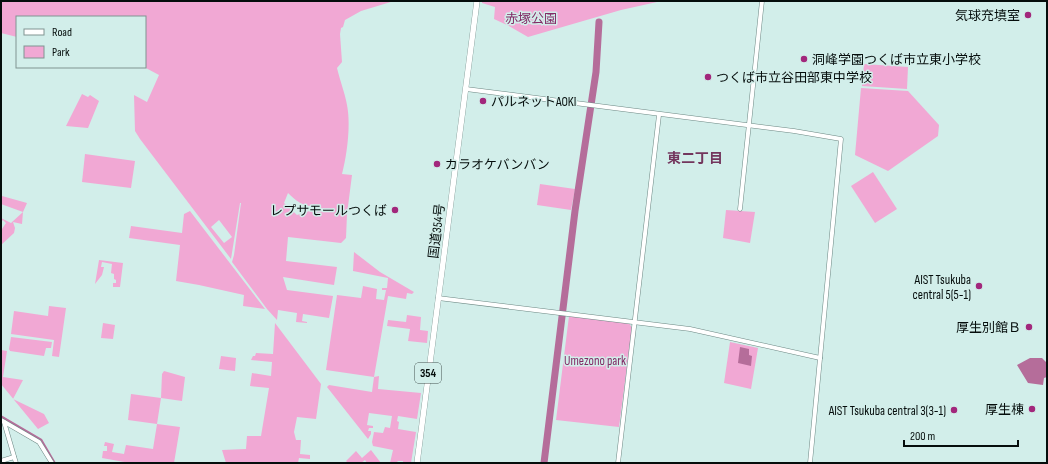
<svg xmlns="http://www.w3.org/2000/svg" width="1048" height="464" font-family="'Sofia Sans Condensed','Noto Sans JP',sans-serif">
<style>
.green{fill:#f1a8d4;fill-rule:evenodd}
.water{fill:#b56d9a}
.lines{fill:none;stroke-linecap:round;stroke-linejoin:round}
.river{stroke:#b56d9a;stroke-width:7}
.tertiary-casing{stroke:#6c8783;stroke-width:5}
.trunk-casing{stroke:#6c8783;stroke-width:6}
.tertiary{stroke:#fff;stroke-width:4}
.trunk{stroke:#fff;stroke-width:5.5}
.poi-dot{fill:#a2277c;stroke:#d2eeea;stroke-width:1.5}
.labels{text-anchor:middle;stroke-width:3;stroke-linejoin:round;paint-order:stroke}
.shield{fill:#d2eeea;stroke:#42504f;stroke-width:1}
.shield-label{font-size:12px;font-weight:bold;fill:#050d0c}
.poi-label{font-size:13px;fill:#050d0c;stroke:#d2eeea;text-anchor:end}
.park-label{font-size:13px;fill:#822a65;stroke:#d2eeea}
.street-label{font-size:13px;fill:#050d0c;stroke:#d2eeea}
.neighbourhood-label{font-size:14px;font-weight:bold;fill:#73365d;stroke:#d2eeea}
</style>
<rect width="100%" height="100%" fill="#d2eeea"/>
<g class="green">
<path d="M1,1H394L361,11L345,20L343,27L341,28L340,34L342,62L337,68C340,81 345,93 347,105C351,125 347,155 342,174L352,175L347,214L346,238L341,243L288,237L286,261L337,267L334,285L283,277L287,290L333,296L329,318L303,314L302,321L307,322V323L296,322L297,313L278,310L277,320L267,309L232,262L234,255L241,203H240L231,259L140,139L135,131L134,95L147,102L159,75L144,67H145V17H17V37L1,33ZM288,193C301,206 306,206 322,207L297,215L284,203ZM219,220L232,237L224,243L211,227Z"/>
<path d="M482,1H681L657,2L621,10L528,37L507,25L494,19L495,7L482,3Z"/>
<path d="M864,64L908,67L907,89L862,86Z"/>
<path d="M861,88L908,91L939,125L938,136L888,171L855,155Z"/>
<path d="M82,94L88,97L90,95L99,101L88,128L66,126Z"/>
<path d="M85,154L135,161L131,188L82,182Z"/>
<path d="M873,172L897,209L875,223L851,186Z"/>
<path d="M540,184L575,189L571,210L537,205Z"/>
<path d="M2,196L27,203L23,212L22,224L13,222L15,228L14,233L1,245V228L2,229L6,223L3,220L1,222V218L11,223L23,212L1,204Z"/>
<path d="M726,210L755,212L750,243L723,238Z"/>
<path d="M190,211L265,309L243,306L244,295L199,285L176,281L180,245L129,238L131,226L182,233L184,214Z"/>
<path d="M354,252L380,272L414,292L412,294L407,293L406,299L388,296L374,377L379,376L378,389L421,393L417,419L398,416L397,421L399,422L398,429L416,432L411,463H403V461H398L396,463H390L393,450L373,446L372,442L374,432L383,433L385,427L390,428L392,416L369,413L367,425L373,426V428H369L368,431H371V434L368,439L327,387L329,385L372,392L374,377L326,370L337,295L361,298L363,286L377,289L376,299L384,300L386,290H382V288H387L388,278L353,271Z"/>
<path d="M99,260L123,263L120,287H113V283H116V280L114,279V274L111,273L112,264L102,262L101,267H104L102,275L95,284Z"/>
<path d="M49,306L66,308L59,357L52,356L54,340L11,334L14,311L48,316Z"/>
<path d="M407,315L421,317L420,330L428,331L427,343L408,341L410,329L387,326L388,320L406,322Z"/>
<path d="M569,316L629,323L632,328L619,427L556,420Z"/>
<path d="M103,323L115,325L113,339L101,338Z"/>
<path d="M275,323L321,384L316,419L297,417L294,432L296,440H301L300,454L310,455V459L299,458L298,463H226L222,450L246,449L247,436H261L269,388L250,386L252,373L271,376L272,362L251,360L253,356H255L256,353L273,354Z"/>
<path d="M11,337L52,342L51,348H46L44,356L10,351L9,349Z"/>
<path d="M730,342L758,348L751,389L724,383Z"/>
<path d="M1,350L7,351L3,377L23,380L13,399L44,414L49,423L38,429L1,384Z"/>
<path d="M221,356L236,358L235,371L219,369Z"/>
<path d="M164,371L185,377L182,401L161,398L157,424L128,420L131,394L161,398L162,374Z"/>
<path d="M157,424L180,427L174,463H130L102,458L103,451H107V446H104L105,442L114,444L112,452L124,454L126,445L153,449Z"/>
<path d="M371,450L381,463H367L365,460L361,463H348L346,461L356,451L362,458Z"/>
</g>
<g class="water">
<path d="M740,347L749,349V355L752,356L751,366L738,363Z"/>
<path d="M1030,358H1042L1047,363V377L1044,378L1043,385L1028,383L1017,365Z"/>
<path d="M1,415L42,439L56,463H54L41,441L1,418Z"/>
</g>
<g class="lines">
<path class="river" d="M544,463L575,211L596,72L599,22"/>
<g class="tertiary-casing">
<g id="tertiary">
<path d="M466,89L794,131L841,139L810,463"/>
<path d="M740,209L762,1"/>
<path d="M438,298L690,329L820,358"/>
<path d="M1,420L39,442L52,463"/>
<path d="M4,422L16,463"/>
<path d="M1,461L14,457"/>
<path d="M618,463L659,115"/>
</g>
</g>
<g class="trunk-casing">
<path id="trunk" d="M417,463L477,1"/>
</g>
<use href="#tertiary" class="tertiary"/>
<use href="#trunk" class="trunk"/>
</g>
<g class="poi-dot">
<circle cx="1028" cy="15" r="4"/>
<circle cx="804" cy="59" r="4"/>
<circle cx="708" cy="77" r="4"/>
<circle cx="483" cy="101" r="4"/>
<circle cx="437" cy="164" r="4"/>
<circle cx="395" cy="210" r="4"/>
<circle cx="979" cy="286" r="4"/>
<circle cx="1029" cy="327" r="4"/>
<circle cx="1032" cy="409" r="4"/>
<circle cx="954" cy="410" r="4"/>
</g>
<g class="labels">
<rect class="shield" x="415" y="363" width="26" height="20" rx="3"/>
<g class="shield-label">
<text x="428" y="377">354</text>
</g>
<g class="poi-label">
<text x="1020" y="20">気球充填室</text>
<text x="812" y="64" text-anchor="start">洞峰学園つくば市立東小学校</text>
<text x="716" y="82" text-anchor="start">つくば市立谷田部東中学校</text>
<text x="491" y="106" text-anchor="start">パルネットAOKI</text>
<text x="445" y="169" text-anchor="start">カラオケバンバン</text>
<text x="387" y="215">レプサモールつくば</text>
<text x="971" y="284">AIST Tsukuba<tspan x="971" dy="15">central 5(5-1)</tspan></text>
<text x="1021" y="332">厚生別館Ｂ</text>
<text x="1024" y="414">厚生棟</text>
<text x="946" y="415">AIST Tsukuba central 3(3-1)</text>
</g>
<g class="park-label">
<text x="531" y="23">赤塚公園</text>
<text x="595" y="365">Umezono park</text>
</g>
<g class="street-label">
<text transform="translate(436 231) rotate(-83)" y="5">国道354号</text>
</g>
<g class="neighbourhood-label">
<text x="695" y="163">東二丁目</text>
</g>
</g>
<rect width="1048" height="464" fill="none" stroke="#050d0c" stroke-width="4"/>
<rect x="16" y="16" width="130" height="52" fill="#d2eeea" stroke="#809491"/>
<rect x="24" y="29" width="20" height="6" fill="#ffffff" stroke="#809491"/>
<text x="52" y="36" font-size="12" fill="#050d0c">Road</text>
<rect x="24" y="46" width="20" height="12" fill="#f1a8d4" stroke="#809491"/>
<text x="52" y="56" font-size="12" fill="#050d0c">Park</text>
<path d="M904 440v6h114v-6" fill="none" stroke="#050d0c" stroke-width="2"/>
<text x="910" y="440" font-size="12" fill="#050d0c" stroke="#d2eeea" stroke-width="3" paint-order="stroke">200 m</text>
</svg>
